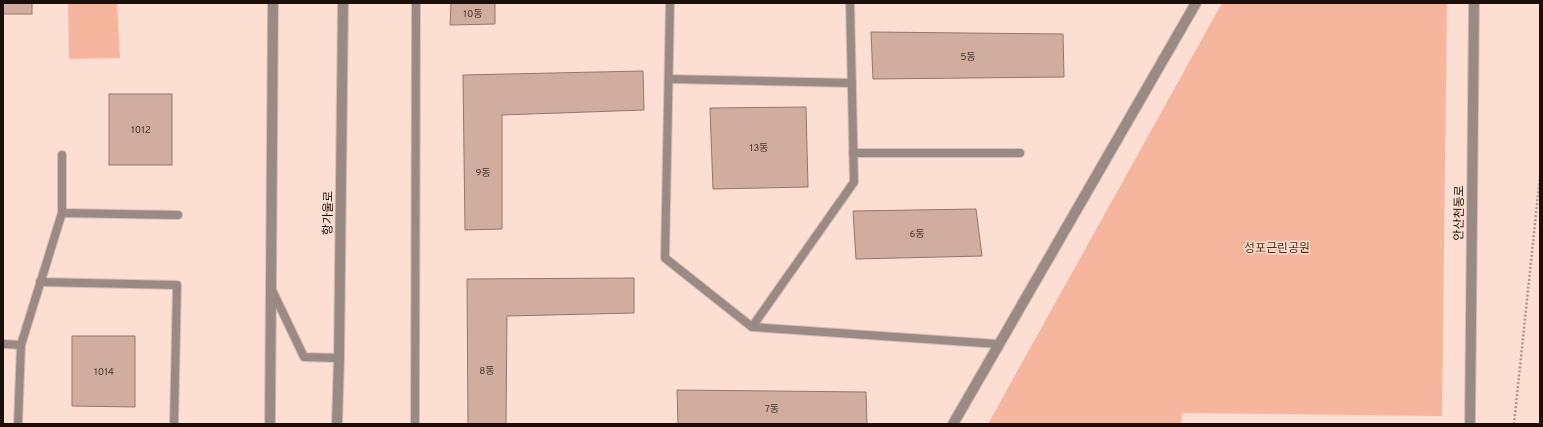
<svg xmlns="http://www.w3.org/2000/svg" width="1543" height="427" font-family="Overpass,'Noto Sans KR',sans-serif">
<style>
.green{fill:#f6b59d}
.building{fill:#d1ada0;stroke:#977669}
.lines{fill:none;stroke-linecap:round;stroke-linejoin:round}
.service-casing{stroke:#d8bdb3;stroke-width:10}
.tertiary-casing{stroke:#d8bdb3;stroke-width:12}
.path{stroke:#ad958c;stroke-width:2.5;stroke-dasharray:2 2;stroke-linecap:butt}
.service{stroke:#998a84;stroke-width:8}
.tertiary{stroke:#998a84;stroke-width:10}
.labels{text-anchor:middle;stroke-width:3;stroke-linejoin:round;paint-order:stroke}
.number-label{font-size:10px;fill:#483630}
.street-label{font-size:12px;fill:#1b0f0a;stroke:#fcded3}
.park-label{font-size:12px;fill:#5c2812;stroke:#fcded3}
</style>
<rect width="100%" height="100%" fill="#fcded3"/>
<g class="green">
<path d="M68,3H117L120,58L69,59Z"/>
<path d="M1222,3H1447L1442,416L1182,413L1181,424H988Z"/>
</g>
<g class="building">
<rect x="3" y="3" width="29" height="11"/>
<path d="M451,3H495V24L450,25Z"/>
<path d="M871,32L1063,34L1064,77L873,79Z"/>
<path d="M643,71L644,110L502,115V229L465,230L463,75Z"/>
<rect x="109" y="94" width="63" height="71"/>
<path d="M806,107L808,187L713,189L710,108Z"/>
<path d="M976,209L982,256L856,259L853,211Z"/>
<path d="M634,278V313L507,316L506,424H468L467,279Z"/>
<path d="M72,336H135V407L72,406Z"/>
<path d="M677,390L866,392L867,424H678Z"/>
</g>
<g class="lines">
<g class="service-casing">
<g id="service">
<path d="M670,3L665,258L752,327L998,344"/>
<path d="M669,79L852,83"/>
<path d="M853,153H1020"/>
<path d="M62,213L178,215"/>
<path d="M40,282L177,285L174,424"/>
<path d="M272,290L304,357L339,358"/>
<path d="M752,327L854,182L850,3"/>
<path d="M3,344L21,345"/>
<path d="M18,424L21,345L62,213V155"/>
<path d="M415,424L416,3"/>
</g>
</g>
<g class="tertiary-casing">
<g id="tertiary">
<path d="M270,424L273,3"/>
<path d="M337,424L339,358L343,3"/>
<path d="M953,424L1196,3"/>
<path d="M1470,424L1474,3"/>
</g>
</g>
<path class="path" d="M1514,424L1540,176"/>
<use href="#service" class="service"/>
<use href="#tertiary" class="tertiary"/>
</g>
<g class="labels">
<g class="number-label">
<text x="473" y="17">10동</text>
<text x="968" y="60">5동</text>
<text x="141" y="133">1012</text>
<text x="759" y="151">13동</text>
<text x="483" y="176">9동</text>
<text x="917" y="237">6동</text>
<text x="487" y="374">8동</text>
<text x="104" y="375">1014</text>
<text x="772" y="412">7동</text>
</g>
<g class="street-label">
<text transform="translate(328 213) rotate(-89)" y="4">항가울로</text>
<text transform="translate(1459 213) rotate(-89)" y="4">안산천동로</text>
</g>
<g class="park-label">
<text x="1277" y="252">성포근린공원</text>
</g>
</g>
<rect width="1543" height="427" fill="none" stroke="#1b0f0a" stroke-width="8"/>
</svg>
